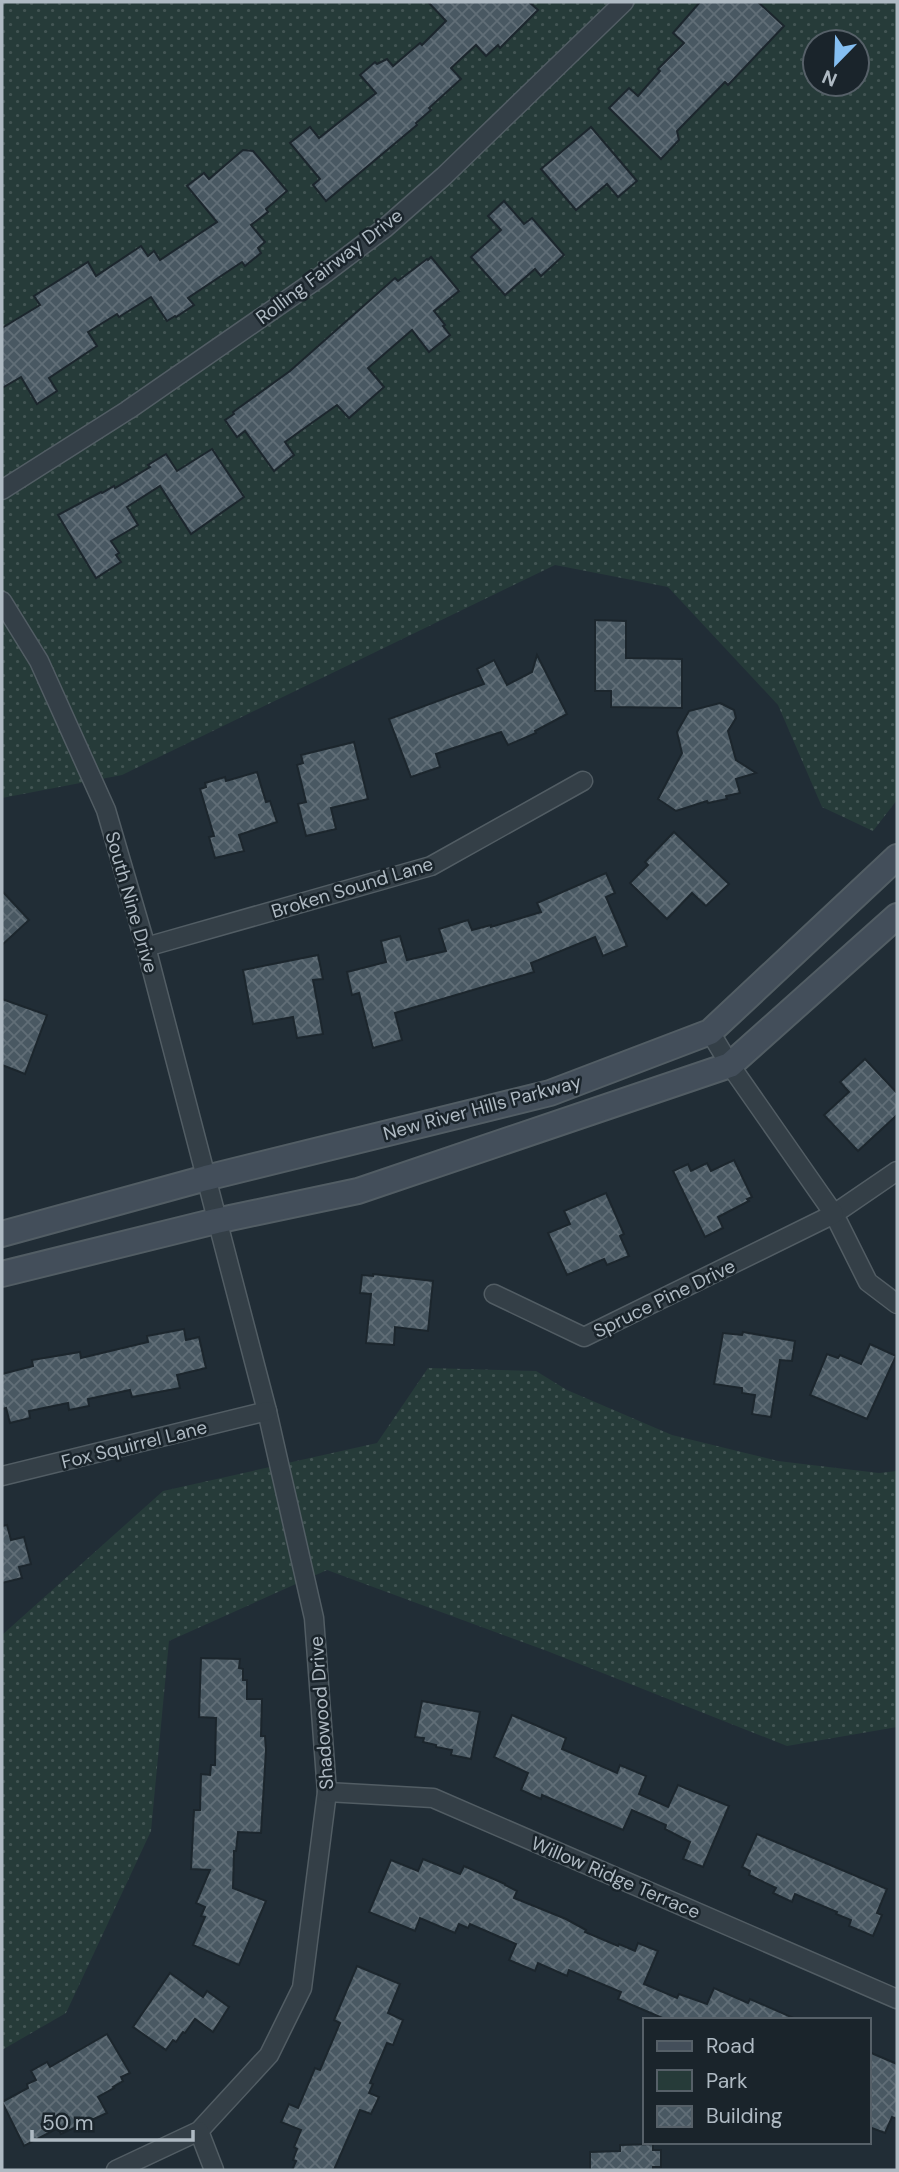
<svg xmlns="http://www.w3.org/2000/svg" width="899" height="2172" font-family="'DM Sans',sans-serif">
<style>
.green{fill:url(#green-dots);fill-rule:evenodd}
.building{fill:url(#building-cross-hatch);stroke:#1c262d;stroke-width:2}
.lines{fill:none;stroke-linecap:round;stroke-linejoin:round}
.street-casing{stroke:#525d64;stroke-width:21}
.secondary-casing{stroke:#525d64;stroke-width:28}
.street{stroke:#343f47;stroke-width:18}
.secondary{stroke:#434e5a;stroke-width:24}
.labels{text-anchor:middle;stroke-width:5;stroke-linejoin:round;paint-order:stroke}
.street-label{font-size:19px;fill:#afbac3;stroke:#1a242b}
</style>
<defs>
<pattern id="green-dots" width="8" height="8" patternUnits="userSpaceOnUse" patternTransform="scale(1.75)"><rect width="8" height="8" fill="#263b39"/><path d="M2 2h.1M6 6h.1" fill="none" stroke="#435554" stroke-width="1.8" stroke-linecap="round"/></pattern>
<pattern id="building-cross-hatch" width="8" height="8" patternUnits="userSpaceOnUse" patternTransform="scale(1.75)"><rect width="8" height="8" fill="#495862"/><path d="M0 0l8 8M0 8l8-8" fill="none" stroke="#616e77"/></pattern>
</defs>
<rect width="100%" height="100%" fill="#212d36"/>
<g class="green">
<path d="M2,2H897V800L873,831L822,807L778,705L668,587L555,565L122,775L2,798ZM815,42H857V84H815Z"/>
<path d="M428,1368L536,1371L567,1390L672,1435L778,1461L879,1473L897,1471V1727L787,1746L547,1651L327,1570L169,1641L151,1831L66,2013L2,2050V1635L163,1491L377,1443Z"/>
</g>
<g class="building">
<path d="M428,2H529L538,10L500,48L498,45L486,56L476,45L451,68L461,79L429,108L431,110L416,123L417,125L326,201L313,185L320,179L290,143L310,127L319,138L376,93L360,75L375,62L377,64L387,59L393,66L420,43L422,45L446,21Z"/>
<path d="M700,2H758L784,26L728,85L725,82L677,131L679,140L661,159L609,108L629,88L638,96L660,71L658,69L684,43L673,33Z"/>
<path d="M591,127L637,181L618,197L607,184L576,210L541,169Z"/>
<path d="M243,150L253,151L287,191L266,209L268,212L251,225L265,242L258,248L261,253L245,266L242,262L188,298L194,305L176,317L175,316L167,321L151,297L119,317L117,314L88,332L97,346L49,378L57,391L37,404L21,377L2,388V328L40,305L34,296L88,262L96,276L141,246L148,256L154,251L160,260L217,222L187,186L204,173L209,179Z"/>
<path d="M504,201L524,224L532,218L564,255L541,276L535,269L505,295L471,257L501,230L488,216Z"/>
<path d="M431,257L459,291L434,311L445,325L443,326L450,335L429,352L412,330L368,368L384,387L349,418L337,405L285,442L294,455L274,471L245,431L237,437L225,420L234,414L233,412L290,371L395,278L398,281L427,259L428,260Z"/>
<path d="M212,449L244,497L191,534L160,486L127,507L138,525L111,541L119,553L116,555L121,562L96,578L58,515L101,492L102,493L114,486L115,488L150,467L148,465L166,454L177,471Z"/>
<path d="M595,620L626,621V658L682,659V708L611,707V691H595Z"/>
<path d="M537,655L567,714L535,731L536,733L508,745L501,732L436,754L440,767L411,777L389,719L484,684L477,669L494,660L507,685L532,672Z"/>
<path d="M720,703L734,710L736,718L728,731L736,760L756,773L736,779L740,793L726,796L727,799L708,803L707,801L676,811L658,799L682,753L677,732L689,711Z"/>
<path d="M354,742L368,799L331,808L336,829L306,836L298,804L306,802L297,765L303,763L301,755Z"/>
<path d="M257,772L266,802L270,801L277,822L239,835L244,851L215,858L209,837L214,836L200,789L206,787L205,783L225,777L226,781Z"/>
<path d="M674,832L729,884L706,906L692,893L667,919L630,883L648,865L645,862Z"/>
<path d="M606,873L615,893L606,897L627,946L603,956L595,937L531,963L534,972L395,1013L402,1040L373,1048L359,993L352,995L347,972L386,962L381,941L400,936L407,960L446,951L439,929L468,920L472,930L491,925V927L541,912L537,903Z"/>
<path d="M2,891L29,920L2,945Z"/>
<path d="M318,955L323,979L313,980L323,1034L297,1038L293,1017L253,1024L243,970Z"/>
<path d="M2,999L47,1015L25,1074L2,1065Z"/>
<path d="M865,1059L897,1093V1115L858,1151L824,1115L849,1092L840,1082Z"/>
<path d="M734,1160L752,1197L747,1199L749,1201L718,1217L723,1228L705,1237L673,1171L688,1164L691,1171L707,1163L711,1171Z"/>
<path d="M606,1193L624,1234L620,1236L629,1256L607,1265L604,1259L567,1275L548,1233L570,1224L564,1211Z"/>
<path d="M373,1274L433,1281L428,1331L395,1327L394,1345L366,1343L371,1294L360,1293L362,1275L373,1276Z"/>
<path d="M184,1329L186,1340L199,1337L206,1368L177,1375L180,1388L132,1397L130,1390L88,1399L89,1406L69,1410L68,1403L29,1411L30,1418L10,1423L6,1408L2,1409V1374L33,1366L32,1360L80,1352L81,1358L148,1342L147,1336Z"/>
<path d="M743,1332L795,1341L792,1361L780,1360L771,1417L752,1414L755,1395L742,1393V1388L714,1384L723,1333L742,1335Z"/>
<path d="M870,1344L896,1356L867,1419L810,1395L827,1354L838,1358L840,1355L861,1364Z"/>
<path d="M7,1525L11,1540L24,1537L31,1564L19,1567L22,1578L2,1583V1526Z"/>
<path d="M201,1658L240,1659L239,1668L243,1669V1680H247V1699H262L261,1736H265L266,1750L261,1833L238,1832L236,1851H234L233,1888L266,1901L239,1965L193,1945L205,1917L201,1916L205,1907L196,1903L210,1870L191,1869L194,1810H200L201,1774L210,1775L211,1765H215L216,1718L199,1717Z"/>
<path d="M422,1701L480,1712L471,1759L451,1755L452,1750L436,1747V1745L423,1742L424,1738L415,1737Z"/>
<path d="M512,1715L566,1738L562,1749L617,1773L620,1765L646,1776L639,1794L668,1807L678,1785L729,1806L703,1867L683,1859L690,1842L665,1829L666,1825L632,1810L623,1830L542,1795L541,1799L521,1790L528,1773L494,1757Z"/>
<path d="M757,1834L887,1889L877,1913L882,1915L873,1936L849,1926L851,1920L836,1914L837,1912L795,1894L792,1902L773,1893L776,1888L749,1875L750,1871L742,1867Z"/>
<path d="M423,1859L460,1874L464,1866L505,1884V1885L517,1891L514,1898L566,1919L586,1930L585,1932L618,1946L619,1944L635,1951L638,1943L658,1951L644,1984L677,1998L679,1994L707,2004L714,1988L748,2003L750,1999L798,2020H667L618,1999L621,1992L569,1970L567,1976L538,1963L535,1971L509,1960L516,1944L470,1924L468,1928L459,1924L455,1933L420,1918L415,1931L369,1912L391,1860L418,1871Z"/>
<path d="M357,1966L400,1984L388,2013L403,2020L393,2045L387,2043L370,2083L373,2084L369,2093L379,2097L371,2114L360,2110L334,2170H292L296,2161L293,2160L297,2149L294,2147L301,2130L281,2122L289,2104L298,2108L315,2068L320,2070L340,2023L334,2020Z"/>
<path d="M170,1973L203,1997L207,1991L229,2007L213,2032L195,2019L185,2033L183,2032L176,2042L173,2040L166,2050L133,2027Z"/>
<path d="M107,2034L130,2073L121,2077L123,2081L113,2087L114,2088L98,2097L107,2113L61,2134L58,2128L24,2146L2,2102L28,2088L27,2084L36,2080L31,2071L47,2062L50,2067Z"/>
<path d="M869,2052L897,2064V2119L892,2117L885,2133L869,2127Z"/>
<path d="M653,2144V2150H661V2167H653V2170H590V2152L620,2151V2145Z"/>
</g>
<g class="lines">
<g class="street-casing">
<g id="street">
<path d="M2,490L128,410L320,277L385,228L444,176L624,2"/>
<path d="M2,601L39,661L106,810L146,947L267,1411L314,1618L327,1792L302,1988L269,2055L199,2131L116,2170"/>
<path d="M146,947L431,866L583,781"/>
<path d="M897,1171L834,1214L868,1282L897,1304"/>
<path d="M494,1294L584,1337L834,1214L730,1065L710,1032"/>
<path d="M2,1476L267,1411"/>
<path d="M327,1792L433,1798L897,1999"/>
<path d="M199,2131L214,2170"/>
</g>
</g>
<g class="secondary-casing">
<g id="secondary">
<path d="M2,1234L206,1178L550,1093L710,1032L897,857"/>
<path d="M2,1274L216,1221L358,1191L730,1065L897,916"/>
</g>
</g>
<use href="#street" class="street"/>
<use href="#secondary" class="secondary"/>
</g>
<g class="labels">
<g class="street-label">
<text transform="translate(329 266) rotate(-37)" y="7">Rolling Fairway Drive</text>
<text transform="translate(352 887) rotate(-17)" y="7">Broken Sound Lane</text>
<text transform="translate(132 902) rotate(74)" y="7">South Nine Drive</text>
<text transform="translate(482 1107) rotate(-15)" y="7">New River Hills Parkway</text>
<text transform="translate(664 1298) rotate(-26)" y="7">Spruce Pine Drive</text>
<text transform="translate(134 1444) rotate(-14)" y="7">Fox Squirrel Lane</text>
<text transform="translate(321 1713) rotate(-94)" y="7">Shadowood Drive</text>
<text transform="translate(616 1877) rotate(23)" y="7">Willow Ridge Terrace</text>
</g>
</g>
<rect width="899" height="2172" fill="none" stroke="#afbac3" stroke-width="7"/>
<rect x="643" y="2018" width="228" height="126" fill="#1a242b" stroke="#566068" stroke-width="2"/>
<rect x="657" y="2041" width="35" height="10" fill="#434e5a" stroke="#566068" stroke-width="2"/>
<text x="706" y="2053" font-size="21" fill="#afbac3">Road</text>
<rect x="657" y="2070" width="35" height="21" fill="#263b39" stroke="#566068" stroke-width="2"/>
<text x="706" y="2088" font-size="21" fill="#afbac3">Park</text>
<rect x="657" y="2106" width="35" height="21" fill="url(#building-cross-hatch)" stroke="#566068" stroke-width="2"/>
<text x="706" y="2123" font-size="21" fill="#afbac3">Building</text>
<g transform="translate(836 63) rotate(203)"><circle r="33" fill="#1a242b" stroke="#566068" stroke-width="2"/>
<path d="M0-5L12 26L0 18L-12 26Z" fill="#85bff2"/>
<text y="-10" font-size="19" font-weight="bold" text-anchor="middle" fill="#afbac3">N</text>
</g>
<path d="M32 2130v10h161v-10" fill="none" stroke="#afbac3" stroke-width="3.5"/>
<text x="42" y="2130" font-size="21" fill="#afbac3" stroke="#1a242b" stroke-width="5" paint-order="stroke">50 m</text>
</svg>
